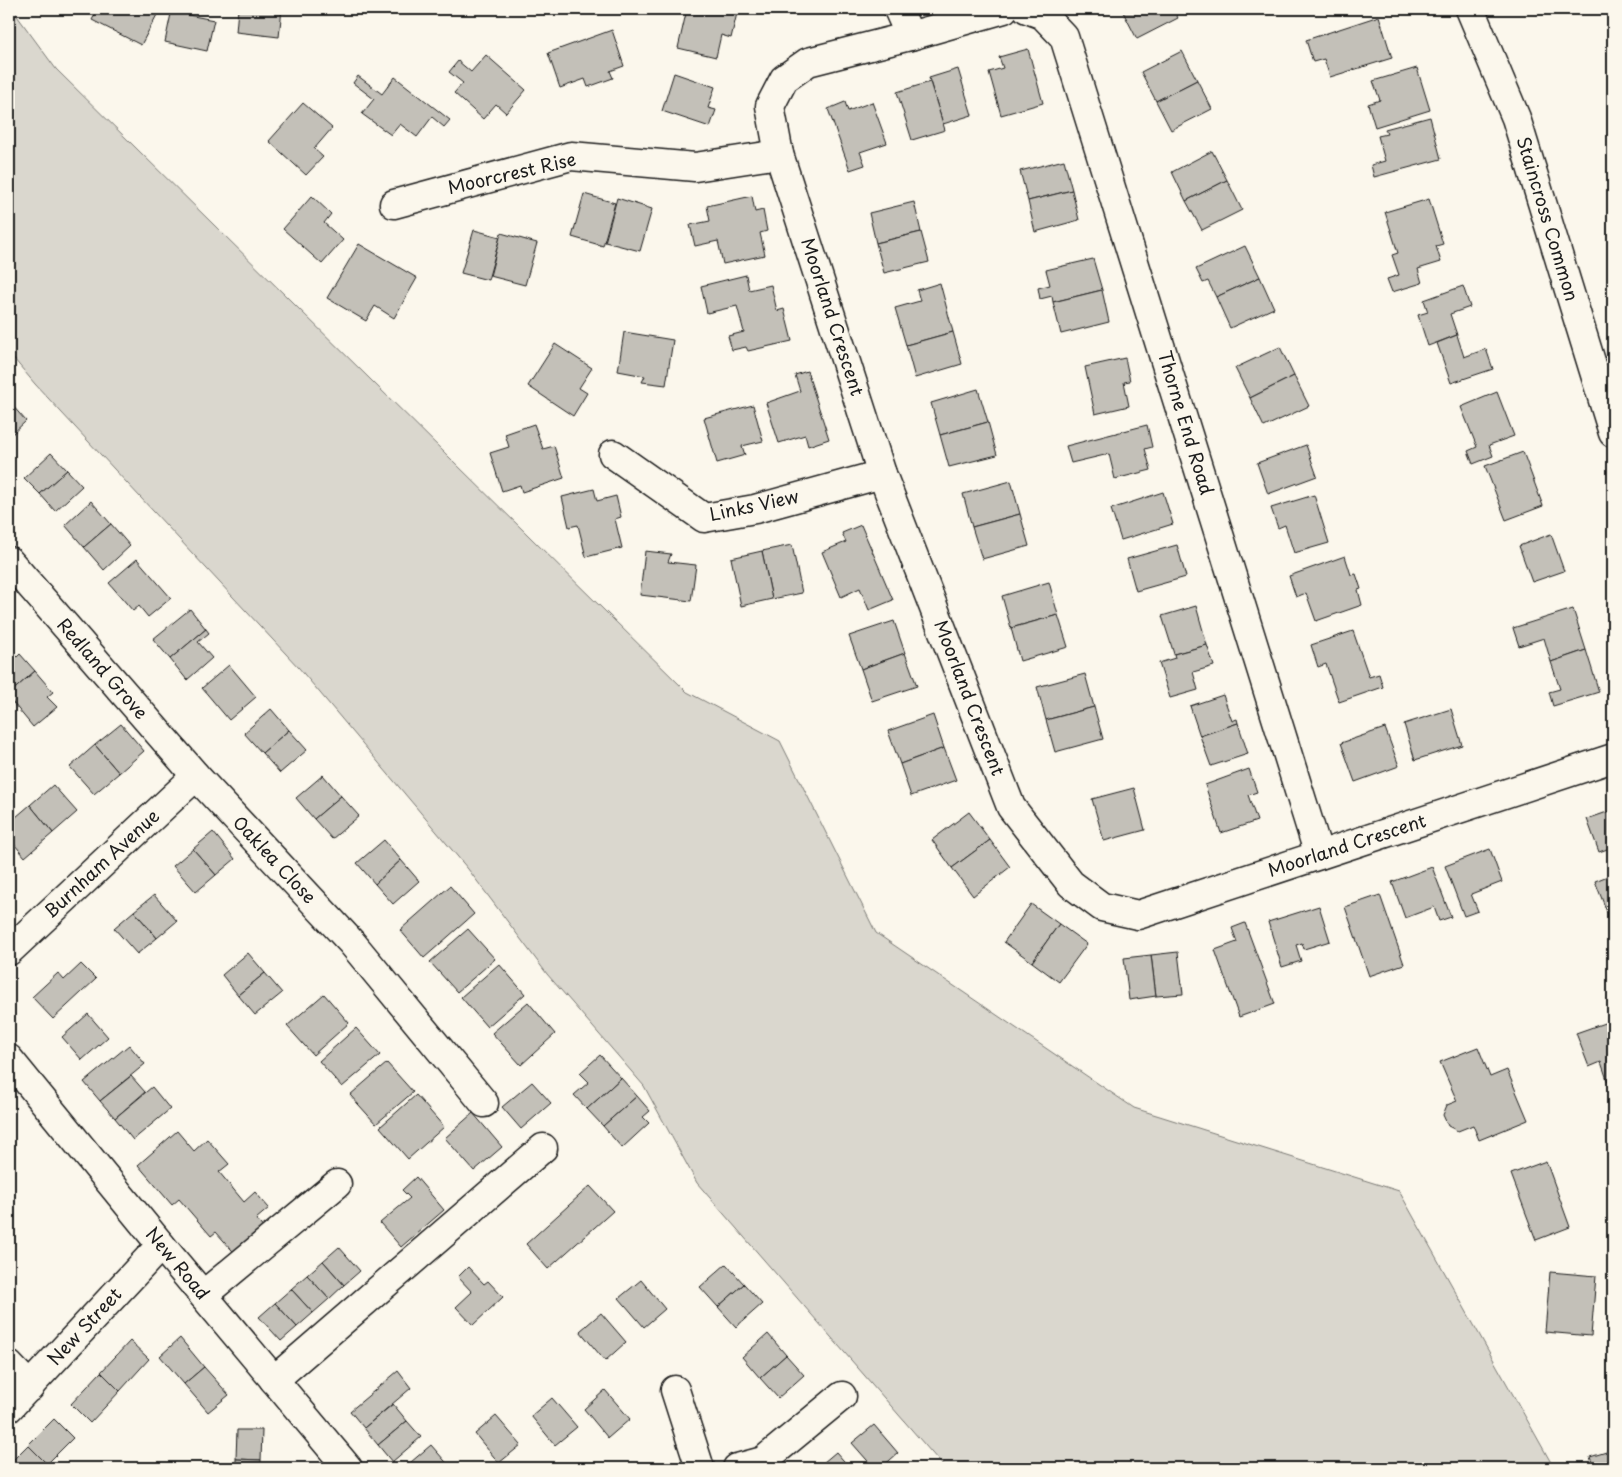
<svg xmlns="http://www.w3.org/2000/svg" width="1622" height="1477" font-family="'Playpen Sans',sans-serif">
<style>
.green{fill:#dad7ce;stroke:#7b7a75}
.building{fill:#c3c0b8;stroke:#1c1c1c}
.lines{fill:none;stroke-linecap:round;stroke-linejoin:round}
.minor-casing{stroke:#1c1c1c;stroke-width:31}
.minor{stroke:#fbf7ec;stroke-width:28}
.labels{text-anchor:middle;stroke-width:5;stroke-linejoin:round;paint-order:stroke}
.street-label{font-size:18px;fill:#1c1c1c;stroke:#fbf7ec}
</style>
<rect width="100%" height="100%" fill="#fbf7ec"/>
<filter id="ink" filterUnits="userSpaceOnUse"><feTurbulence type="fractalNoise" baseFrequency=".02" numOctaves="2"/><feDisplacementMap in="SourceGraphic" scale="10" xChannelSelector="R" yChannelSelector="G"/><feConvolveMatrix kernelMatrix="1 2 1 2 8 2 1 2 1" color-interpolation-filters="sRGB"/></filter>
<g filter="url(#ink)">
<path class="green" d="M9,9H12L56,69L687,692L780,741L876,933L1134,1108L1399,1191L1554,1468H945L697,1183L644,1086L547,974L468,869L299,668L35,384L9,353Z"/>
<g class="building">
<path d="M98,9H160L141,45L92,20Z"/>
<path d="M172,9H190L188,15L214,20L207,51L165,42Z"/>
<path d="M238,9H282L279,37L236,32Z"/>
<path d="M687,9H738L731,38L721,35L716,57L678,48Z"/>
<path d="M1124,9H1173L1178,18L1137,39L1122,10Z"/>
<path d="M1379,16L1392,58L1330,77L1324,59L1313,62L1306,40Z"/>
<path d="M612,30L624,66L610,71L613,78L588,87L585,79L560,88L548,53Z"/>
<path d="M1028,49L1043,103L1001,115L989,72L1003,68L999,57Z"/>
<path d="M1182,51L1197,80L1156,101L1141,72Z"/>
<path d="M486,55L526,90L506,113L496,104L483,119L454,93L463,83L449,72L458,61L471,72Z"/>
<path d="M1417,68L1430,110L1375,127L1368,104L1380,100L1373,81Z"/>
<path d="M958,69L972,115L943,124L929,78Z"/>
<path d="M674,73L715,87L708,108L716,110L710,127L662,111Z"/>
<path d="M358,76L382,94L395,77L450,120L444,127L432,117L417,137L400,124L391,135L362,114L374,99L353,83Z"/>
<path d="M1197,80L1212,109L1171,130L1156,101Z"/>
<path d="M930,82L945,130L912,140L897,92Z"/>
<path d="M845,102L848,111L872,102L887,143L860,152L865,165L850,170L828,109Z"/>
<path d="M303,103L332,128L314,149L323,157L306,175L269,141Z"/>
<path d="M1430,117L1441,159L1374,177L1371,165L1385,161L1378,136L1387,134L1385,129Z"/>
<path d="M1212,151L1227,180L1186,201L1172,172Z"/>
<path d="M1064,160L1072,190L1028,201L1020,171Z"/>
<path d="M1227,180L1242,210L1202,230L1186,201Z"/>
<path d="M1072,190L1079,220L1035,232L1028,201Z"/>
<path d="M584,194L615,203L603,246L572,237Z"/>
<path d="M312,196L331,214L324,223L343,240L322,264L283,229Z"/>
<path d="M752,196L755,212L763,210L767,231L760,233L765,255L723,264L718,241L695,246L690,225L710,221L707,206Z"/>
<path d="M617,198L652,209L640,251L605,242Z"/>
<path d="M1429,199L1443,244L1436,246L1441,262L1418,269L1422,283L1392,292L1387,279L1399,275L1392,255L1398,253L1385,212Z"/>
<path d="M914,202L921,232L876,243L869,213Z"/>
<path d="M474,230L500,237L488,280L461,273Z"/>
<path d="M921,232L929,262L884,273L876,243Z"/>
<path d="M501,233L537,243L525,285L490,276Z"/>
<path d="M359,244L417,278L394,318L375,306L366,321L327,298Z"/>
<path d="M1245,246L1260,277L1216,297L1208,281L1203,283L1196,269Z"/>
<path d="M1093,259L1102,290L1053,302L1052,296L1040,299L1038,288L1050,285L1046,270Z"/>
<path d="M746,275L749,290L771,285L777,311L784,309L792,341L748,351L746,347L732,350L728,336L744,332L737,306L707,313L701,286Z"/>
<path d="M1260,277L1274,308L1230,328L1216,297Z"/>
<path d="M940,283L953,332L906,345L895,308L920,301L917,290Z"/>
<path d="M1463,286L1470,307L1450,314L1457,335L1428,346L1418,315L1428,312L1424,300Z"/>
<path d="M1102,290L1109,322L1061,334L1053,302Z"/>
<path d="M624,332L673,340L666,385L642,382L645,376L618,371Z"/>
<path d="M953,332L962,364L915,378L906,345Z"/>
<path d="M1457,335L1464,357L1486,349L1493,369L1451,383L1437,343Z"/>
<path d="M555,344L592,368L579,388L587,393L573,416L528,386Z"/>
<path d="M1280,347L1294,376L1250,398L1235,368Z"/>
<path d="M1125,358L1130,381L1124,382L1129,406L1095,414L1085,367Z"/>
<path d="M807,371L829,439L808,446L805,435L779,443L766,403L800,391L795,375Z"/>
<path d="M1294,376L1309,406L1264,427L1250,398Z"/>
<path d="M978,389L988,422L940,435L931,403Z"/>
<path d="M1497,392L1514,436L1489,445L1493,456L1473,464L1468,451L1477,447L1461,407Z"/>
<path d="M11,404L26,421L9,437V407Z"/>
<path d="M753,405L763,441L742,446L745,455L717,463L704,418Z"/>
<path d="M988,422L997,455L949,467L940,435Z"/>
<path d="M534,424L543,449L554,446L564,478L522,492L520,485L502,491L490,453L509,447L505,434Z"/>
<path d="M1147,425L1152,447L1145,449L1151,470L1115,479L1109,454L1071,463L1066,446Z"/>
<path d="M1306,445L1317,476L1268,494L1257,463Z"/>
<path d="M1523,452L1543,506L1506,520L1485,466Z"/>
<path d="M51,453L67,470L40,494L24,478Z"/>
<path d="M67,470L82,486L55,511L40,494Z"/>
<path d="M1011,481L1020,514L972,527L963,494Z"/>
<path d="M594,489L597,501L616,496L621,517L615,519L622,548L586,557L578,525L569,527L562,497Z"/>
<path d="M1163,492L1173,524L1121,540L1111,509Z"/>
<path d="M1314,495L1329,543L1294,553L1285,525L1278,528L1271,508Z"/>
<path d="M91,501L111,524L84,547L65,525Z"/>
<path d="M1020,514L1029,546L982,559L972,527Z"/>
<path d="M111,524L130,546L104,570L84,547Z"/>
<path d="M861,525L893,600L869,610L860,588L841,597L822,552L846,542L842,533Z"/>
<path d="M1551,534L1564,571L1532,582L1519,546Z"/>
<path d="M792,545L802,593L772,599L762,551Z"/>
<path d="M1177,545L1186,577L1136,591L1127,559Z"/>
<path d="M645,551L671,554L668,562L696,565L691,601L640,595Z"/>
<path d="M762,551L772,599L741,606L731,558Z"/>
<path d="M1345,556L1351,575L1356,574L1361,589L1358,590L1362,605L1316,621L1306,593L1296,597L1289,576Z"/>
<path d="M137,559L171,598L148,617L139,606L133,611L109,583Z"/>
<path d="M1049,582L1058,615L1011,628L1002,596Z"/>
<path d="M1196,606L1207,645L1174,654L1162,616Z"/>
<path d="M190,609L206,629L170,659L153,639Z"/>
<path d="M1573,609L1586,650L1551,662L1544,638L1519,646L1513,628Z"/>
<path d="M1058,615L1068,647L1020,661L1011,628Z"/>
<path d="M894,621L905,653L861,669L849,636Z"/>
<path d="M206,629L209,633L198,642L212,658L187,680L170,659Z"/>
<path d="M1353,631L1369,677L1379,674L1383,687L1339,702L1326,664L1318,667L1311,645Z"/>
<path d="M1207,645L1214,666L1193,672L1198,690L1170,698L1159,663L1175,658L1174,654Z"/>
<path d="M9,647L17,657L20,654L35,671L9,694Z"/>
<path d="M1586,650L1599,692L1553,706L1549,692L1560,689L1551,662Z"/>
<path d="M905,653L917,686L872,701L861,669Z"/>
<path d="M229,665L256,697L229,720L202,688Z"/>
<path d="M35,671L53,692L47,697L57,707L33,727L9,698V694Z"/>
<path d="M1085,674L1094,707L1046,720L1037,687Z"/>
<path d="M1223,695L1232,721L1237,719L1238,723L1200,736L1190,706Z"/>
<path d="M1094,707L1103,739L1055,752L1046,720Z"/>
<path d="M271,709L289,730L262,753L244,733Z"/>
<path d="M1451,709L1462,745L1415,760L1404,724Z"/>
<path d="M933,715L944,748L900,764L888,731Z"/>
<path d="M1238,723L1248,754L1211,766L1200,736Z"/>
<path d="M121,724L144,751L119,773L95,745Z"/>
<path d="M1385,728L1399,766L1355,782L1341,743Z"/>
<path d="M289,730L307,750L280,773L262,753Z"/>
<path d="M95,745L119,773L94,794L70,767Z"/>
<path d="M944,748L956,780L911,796L900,764Z"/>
<path d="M1249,769L1257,792L1248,795L1257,821L1221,833L1205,785Z"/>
<path d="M323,775L341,796L314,819L296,798Z"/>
<path d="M53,785L77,812L53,833L30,805Z"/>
<path d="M1134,788L1145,830L1104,841L1092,799Z"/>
<path d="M341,796L359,816L332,839L314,819Z"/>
<path d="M30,805L53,833L25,857L9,838V823Z"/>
<path d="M1613,810V847L1599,852L1587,819Z"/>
<path d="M969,812L990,840L952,868L932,840Z"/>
<path d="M213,832L235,859L216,875L193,849Z"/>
<path d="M384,840L401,860L375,884L357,863Z"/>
<path d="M990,840L1010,867L973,896L952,868Z"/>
<path d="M193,849L216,875L196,892L173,866Z"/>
<path d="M1490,849L1502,882L1471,894L1478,911L1464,916L1445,866Z"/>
<path d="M401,860L419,881L393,904L375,884Z"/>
<path d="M1432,867L1451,917L1439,921L1434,907L1405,918L1392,882Z"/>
<path d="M1613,874V909L1607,912L1595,881Z"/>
<path d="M450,886L474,914L424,958L400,930Z"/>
<path d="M154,895L177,921L157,938L134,911Z"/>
<path d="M1380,895L1404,964L1369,976L1345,907Z"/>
<path d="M1031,904L1059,924L1032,962L1004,942Z"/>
<path d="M1319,906L1330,941L1304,949L1302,943L1296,945L1301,961L1282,967L1268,922Z"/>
<path d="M134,911L157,938L137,954L114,928Z"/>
<path d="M1245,923L1275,1004L1239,1017L1215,950L1237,942L1232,928Z"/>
<path d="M1059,924L1087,944L1059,982L1032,962Z"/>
<path d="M468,929L495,959L457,992L430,962Z"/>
<path d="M1178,952L1183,994L1156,996L1151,955Z"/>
<path d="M248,953L265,973L238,995L222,975Z"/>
<path d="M1151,955L1156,996L1129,1000L1124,958Z"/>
<path d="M81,964L96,979L53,1019L32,997L58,973L64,980Z"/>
<path d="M499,964L525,994L487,1027L461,997Z"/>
<path d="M265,973L282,993L255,1015L238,995Z"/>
<path d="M324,994L349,1023L313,1055L287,1026Z"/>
<path d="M528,1002L555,1034L521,1065L492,1033Z"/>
<path d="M88,1014L108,1037L82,1060L62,1037Z"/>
<path d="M1613,1020V1097L1601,1062L1589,1067L1576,1033Z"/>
<path d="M356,1028L380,1055L342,1087L319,1061Z"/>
<path d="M129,1045L145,1064L100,1101L84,1082Z"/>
<path d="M1478,1047L1490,1077L1507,1070L1528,1120L1479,1140L1473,1125L1458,1131L1448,1126L1443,1115L1447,1105L1457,1101L1440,1062Z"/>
<path d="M600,1055L621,1078L587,1109L574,1095L589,1082L580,1073Z"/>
<path d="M387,1063L413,1092L376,1124L350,1095Z"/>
<path d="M131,1076L145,1092L115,1118L100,1101Z"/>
<path d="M621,1078L637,1096L603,1126L587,1109Z"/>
<path d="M532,1082L551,1103L521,1129L502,1107Z"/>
<path d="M152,1087L170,1109L133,1140L115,1118Z"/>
<path d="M416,1095L444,1127L408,1159L380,1127Z"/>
<path d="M637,1096L650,1111L643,1117L649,1123L622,1148L603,1126Z"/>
<path d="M473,1113L502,1147L474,1171L445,1138Z"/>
<path d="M177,1131L194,1151L207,1139L229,1164L219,1172L244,1202L255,1192L269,1208L256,1219L268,1234L239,1258L216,1232L211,1236L179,1199L172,1205L138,1165Z"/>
<path d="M1546,1161L1570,1227L1536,1240L1511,1174Z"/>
<path d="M416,1177L444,1210L401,1247L380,1223L410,1198L402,1190Z"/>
<path d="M590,1186L613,1211L548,1269L526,1244Z"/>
<path d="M339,1247L360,1271L344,1285L323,1261Z"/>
<path d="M323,1261L344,1285L329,1299L307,1275Z"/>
<path d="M726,1264L744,1284L718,1307L700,1287Z"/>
<path d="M468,1267L484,1284L488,1281L503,1297L473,1325L456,1307L472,1292L458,1277Z"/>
<path d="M1550,1272L1596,1276L1591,1336L1545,1332Z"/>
<path d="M307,1275L329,1299L313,1313L291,1289Z"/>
<path d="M641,1280L665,1309L644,1327L619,1298Z"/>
<path d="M744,1284L762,1304L736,1327L718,1307Z"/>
<path d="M291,1289L313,1313L297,1327L275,1303Z"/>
<path d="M275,1303L297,1327L281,1341L259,1317Z"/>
<path d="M601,1313L626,1342L605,1361L580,1331Z"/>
<path d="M768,1334L786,1355L760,1378L742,1357Z"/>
<path d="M180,1338L204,1367L184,1384L160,1356Z"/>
<path d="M130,1341L149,1359L120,1391L101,1372Z"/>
<path d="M786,1355L804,1375L778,1398L760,1378Z"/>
<path d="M204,1367L229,1395L208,1412L184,1384Z"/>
<path d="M398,1371L411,1388L364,1428L350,1411Z"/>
<path d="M101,1372L120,1391L90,1423L71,1404Z"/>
<path d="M605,1390L630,1419L608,1438L584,1409Z"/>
<path d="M552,1398L577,1427L555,1445L531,1416Z"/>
<path d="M393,1404L407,1421L378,1445L364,1428Z"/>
<path d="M496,1416L521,1445L499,1463L475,1434Z"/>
<path d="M54,1419L73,1438L47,1464L28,1445Z"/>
<path d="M407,1421L421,1437L392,1462L378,1445Z"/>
<path d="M874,1425L898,1453L881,1468H874L852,1443Z"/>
<path d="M237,1430H262L261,1460L236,1459Z"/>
<path d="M28,1445L47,1464L43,1468H9V1464Z"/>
<path d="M431,1445L451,1468H404Z"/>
<path d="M1613,1450V1468H1594L1590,1457Z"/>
<path d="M836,1452L850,1468H817Z"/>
<path d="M236,1459L261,1460V1468H236Z"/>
</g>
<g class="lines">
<g class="minor-casing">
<g id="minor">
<path d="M898,9L910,36"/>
<path d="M1004,9L910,36L808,62L784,79L770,106L779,154L882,474L1011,807L1071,884L1102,907L1138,915L1613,758"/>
<path d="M1027,9L1043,15L1064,37L1319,855"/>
<path d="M1470,9L1516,118L1613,433"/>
<path d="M394,204L571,156L695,167L779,154"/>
<path d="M613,454L704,518L755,509L882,474"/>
<path d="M9,561L196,776L352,943L484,1103"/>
<path d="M9,951L196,776"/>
<path d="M9,1059L161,1245L348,1468"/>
<path d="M203,1295L337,1184"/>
<path d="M9,1365L30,1387"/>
<path d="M274,1380L543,1148"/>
<path d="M675,1390L700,1468"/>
<path d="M9,1408L161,1245"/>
<path d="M737,1468L763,1461L842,1396"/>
</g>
</g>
<use href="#minor" class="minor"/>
</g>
</g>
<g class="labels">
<g class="street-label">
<text transform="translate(512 174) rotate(-13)" y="6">Moorcrest Rise</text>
<text transform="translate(1547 219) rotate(73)" y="6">Staincross Common</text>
<text transform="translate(832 317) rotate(72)" y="6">Moorland Crescent</text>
<text transform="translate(1185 423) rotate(73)" y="6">Thorne End Road</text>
<text transform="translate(754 506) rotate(-12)" y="6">Links View</text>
<text transform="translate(102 669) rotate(49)" y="6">Redland Grove</text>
<text transform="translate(969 698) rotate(69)" y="6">Moorland Crescent</text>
<text transform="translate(1347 846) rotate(-18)" y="6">Moorland Crescent</text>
<text transform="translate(274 860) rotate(47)" y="6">Oaklea Close</text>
<text transform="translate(102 864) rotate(-43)" y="6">Burnham Avenue</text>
<text transform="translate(177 1264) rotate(50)" y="6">New Road</text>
<text transform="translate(85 1327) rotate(-47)" y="6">New Street</text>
</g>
</g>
<rect width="1622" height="1477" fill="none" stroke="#fbf7ec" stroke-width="30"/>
<rect x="15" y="15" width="1592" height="1447" fill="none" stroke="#1c1c1c" stroke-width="2" filter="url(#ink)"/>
</svg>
